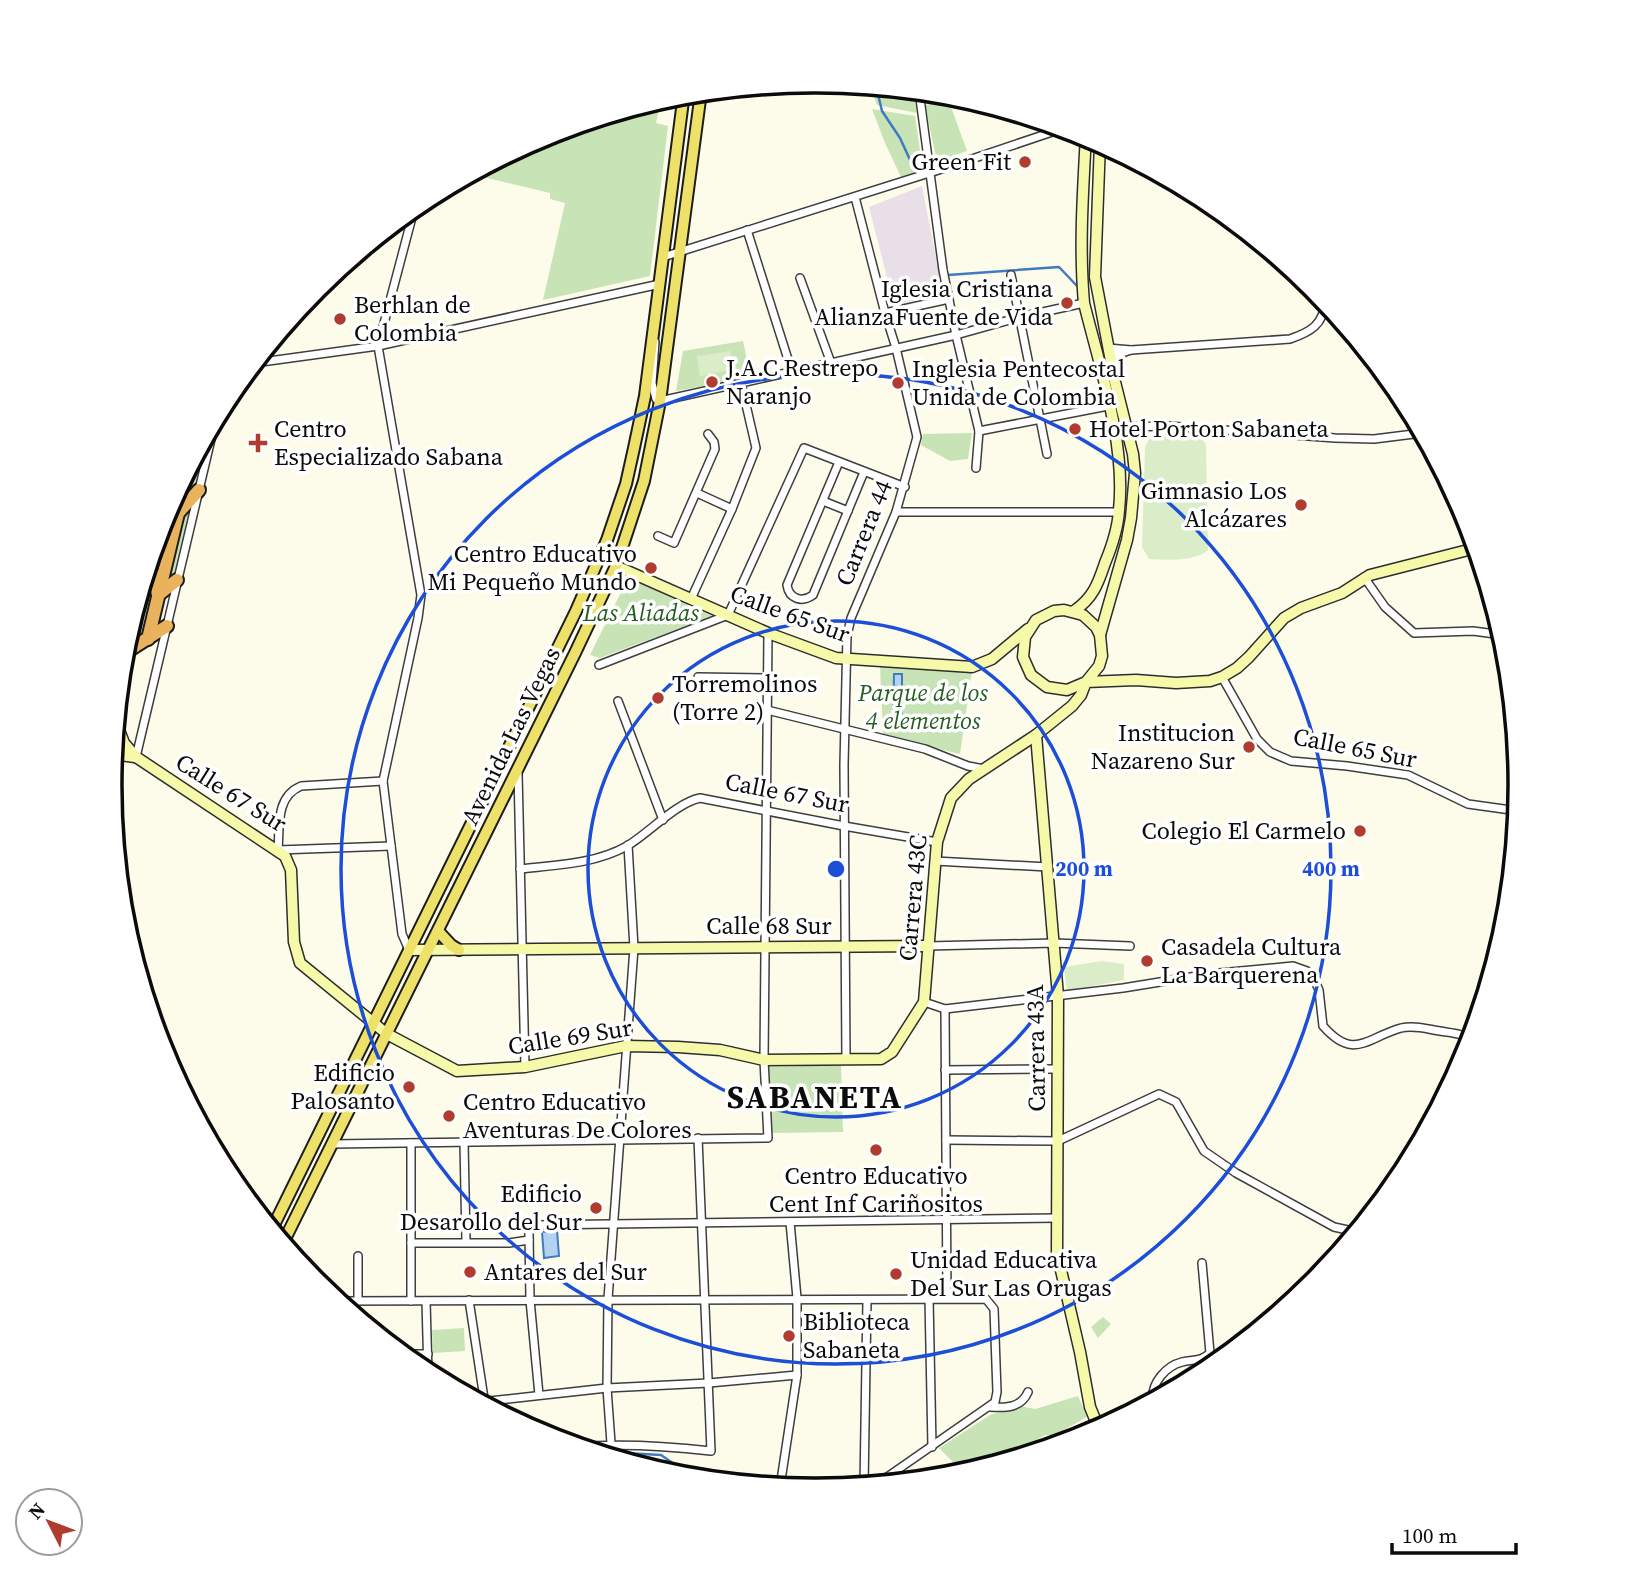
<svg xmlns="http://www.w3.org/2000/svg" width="1630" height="1571" font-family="'Source Serif 4',serif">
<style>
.industrial{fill:#e9dfe9}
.green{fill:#c8e4b7}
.pitch{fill:#dbecc8}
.water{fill:#b3d1f1;stroke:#407bc2;stroke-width:2}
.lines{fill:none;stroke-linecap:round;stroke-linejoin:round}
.stream{stroke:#407bc2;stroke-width:2.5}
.street-casing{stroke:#3e3e3e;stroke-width:10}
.secondary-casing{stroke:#2d2d2d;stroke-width:13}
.primary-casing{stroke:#1c1c1c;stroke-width:14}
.highway-casing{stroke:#1c1c1c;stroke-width:16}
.street{stroke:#fff;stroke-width:7}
.secondary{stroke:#f6f8aa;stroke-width:10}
.primary{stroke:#eee16a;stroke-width:10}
.highway{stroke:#e9b25d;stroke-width:12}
.ring{fill:none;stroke:#1d4ed8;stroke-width:3.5}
.poi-dot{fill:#af3c2f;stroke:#fff;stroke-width:2.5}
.labels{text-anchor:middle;stroke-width:7;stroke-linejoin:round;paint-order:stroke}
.poi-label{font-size:24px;fill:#0b0b0b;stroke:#fff;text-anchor:start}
.street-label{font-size:24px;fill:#0b0b0b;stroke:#fff}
.park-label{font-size:24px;font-style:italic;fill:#255d21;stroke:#fff}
.district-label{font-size:32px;font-weight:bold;letter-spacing:2px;fill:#0b0b0b;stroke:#fff}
.rim{fill:none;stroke:#0b0b0b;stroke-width:3.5}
.centre{fill:#1d4ed8;stroke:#fff;stroke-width:3.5}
.ring-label{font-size:21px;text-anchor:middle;font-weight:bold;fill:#1d4ed8;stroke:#fff;stroke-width:7;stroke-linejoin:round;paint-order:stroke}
</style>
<rect width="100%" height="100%" fill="#fdfcea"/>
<path class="industrial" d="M922,186L943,293L894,305L869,207Z"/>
<g class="green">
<path d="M870,86L913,90L917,113L877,105Z"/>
<path d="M661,99L656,123L668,126L650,276L543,300L565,203L550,199V193L471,174L546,134Z"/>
<path d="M949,101L967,151L937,162L925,105Z"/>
<path d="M872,109L915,116L923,171L901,177L885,143Z"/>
<path d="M743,341L751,378L676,391L683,351Z"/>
<path d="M210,429L196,488L161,525L164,515Z"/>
<path d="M972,433L968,459L950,461L921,445L923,434Z"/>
<path d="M194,506L178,572L168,580L182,518Z"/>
<path d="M628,578L712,616L600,658L590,655Z"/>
<path d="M149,584C156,603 152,623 137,637Z"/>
<path d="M880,665L972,671L960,754L883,736Z"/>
<path d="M841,1065L843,1132L771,1133L768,1067Z"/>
<path d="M1103,1317L1111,1324L1098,1338L1091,1327Z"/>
<path d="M464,1328L465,1351L433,1353L432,1330Z"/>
<path d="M1078,1396L1087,1417L1053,1436L1045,1435L996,1464L964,1473L939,1448L990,1415L1020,1406L1035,1409Z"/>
</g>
<g class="pitch">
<path d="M731,351L733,369L700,376L697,356Z"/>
<path d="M1165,434L1193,435L1204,441L1206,446L1208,550C1194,562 1166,560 1149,559L1142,547L1145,447L1149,439Z"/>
<path d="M1102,961L1124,964V980L1067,991L1064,967Z"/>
</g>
<g class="water">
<path d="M894,674H902V717H893Z"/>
<path d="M557,1230L559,1256L544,1258L542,1232Z"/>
<path d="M1099,1283L1100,1297L1083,1300L1081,1285Z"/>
</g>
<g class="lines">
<g class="stream">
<path d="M876,86L882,111L900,138L911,162L924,170"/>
<path d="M948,275L1059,267L1078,287"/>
<path d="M604,1455L626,1453L661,1455L696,1479"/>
</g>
<g class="street-casing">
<g id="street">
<path d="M919,91L943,270L956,335L979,431L976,468"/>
<path d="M747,230L792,372"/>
<path d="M663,257L945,168L1064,128"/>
<path d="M1011,275L1047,454"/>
<path d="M800,278L831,363"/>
<path d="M885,313L949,299"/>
<path d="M655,342L652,383L656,399L660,401L956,335L1020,317L1084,303"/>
<path d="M1108,348L1131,350L1290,339C1310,332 1324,325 1325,301"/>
<path d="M1110,357L1131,350"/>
<path d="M254,363L378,346L660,284"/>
<path d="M1127,427L1168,426L1335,438L1374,439L1422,433"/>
<path d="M979,431L1108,406"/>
<path d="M839,462L787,585C789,599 802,603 813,595L864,472"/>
<path d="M697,493L732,509"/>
<path d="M823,501L848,511"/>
<path d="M896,512H1119"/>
<path d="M658,536L674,543L715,449L714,442L708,434"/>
<path d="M1364,577L1385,607L1414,633L1473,631L1503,635"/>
<path d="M691,599L732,509L756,448L741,383"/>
<path d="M599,665L728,615L804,448L905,487"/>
<path d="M698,677L767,678"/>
<path d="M1222,677L1257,739L1270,752L1291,761L1347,766L1408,775L1468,804L1518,811"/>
<path d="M618,701L663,820"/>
<path d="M767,710L925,749L968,766L984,769"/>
<path d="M136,757L216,418"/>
<path d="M518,773L525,1067"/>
<path d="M383,781L301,786C275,797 280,827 278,850L391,846"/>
<path d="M935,861L1048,867"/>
<path d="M520,869C556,865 595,864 627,846C649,833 676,803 700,798L844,826L937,842"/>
<path d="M928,946L1054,943L1130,946"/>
<path d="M409,950L402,934L383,781L418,618L421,595L378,346L415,206"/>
<path d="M924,1002L945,1009L1123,988L1209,974L1293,966L1307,971L1314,979L1319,990L1323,1026C1354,1061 1366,1038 1401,1028C1414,1025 1427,1029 1440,1031C1451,1033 1462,1033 1471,1040"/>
<path d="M945,1009L947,1298"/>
<path d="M846,1060L844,765L847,636L851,618L896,512L917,437L896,348L885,313L855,197"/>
<path d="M945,1070L1058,1069"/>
<path d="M946,1140L1058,1141L1159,1094L1176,1102L1204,1151L1236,1173L1334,1227L1357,1232"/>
<path d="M464,1142L466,1242"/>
<path d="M411,1143V1301"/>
<path d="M333,1144L768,1138L764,1060L768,633"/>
<path d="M411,1243H509L529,1240"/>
<path d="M358,1256V1301"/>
<path d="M929,1298L932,1447"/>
<path d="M469,1300L485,1405"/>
<path d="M338,1301L986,1299L994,1309L997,1392L995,1402L877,1484"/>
<path d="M426,1301L428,1374"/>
<path d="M402,1354H428"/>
<path d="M539,1395L530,1300L529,1232L534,1225L1058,1218"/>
<path d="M1153,1400C1151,1383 1166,1366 1182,1362C1193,1359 1201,1362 1210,1353L1202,1263"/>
<path d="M480,1402L607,1388L709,1383L797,1375"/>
<path d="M990,1407C1006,1408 1021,1408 1028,1392"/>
<path d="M577,1447C622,1443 666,1446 711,1451L698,1138"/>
<path d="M612,1457L607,1388L608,1299L634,948L628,845"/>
<path d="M623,1460C641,1461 660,1460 673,1476"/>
<path d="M864,1486L867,1301"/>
<path d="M780,1487L797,1375V1298L790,1222"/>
</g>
</g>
<g class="secondary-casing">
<g id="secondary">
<path d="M1100,142L1095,277L1115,382L1133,454L1135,473L1131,518L1127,540L1100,635"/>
<path d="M616,566L768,633L836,658L972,667L992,659L1028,629"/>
<path d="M1074,611C1093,598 1098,584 1105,563C1112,546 1118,528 1119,510C1126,444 1100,368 1084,303C1079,247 1083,191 1086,135"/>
<path d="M116,722L124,743L136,757L285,856L291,870L294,942L300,963L387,1034L457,1071L525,1067L626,1046L678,1047L720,1050L764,1060L881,1059L892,1052L924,1002L937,842L951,798L969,779L1036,735L1072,706L1081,695L1086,682L1099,666L1102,656L1100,635L1096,627L1083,615L1064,610L1054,611L1036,620L1025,637L1023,657L1031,675L1047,687L1067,690L1086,682L1136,680L1176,683L1210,681L1222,677L1237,668L1249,657L1284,618L1301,608L1342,593L1370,575L1476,548"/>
<path d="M1036,735L1058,996L1057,1253L1080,1352L1090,1407L1099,1429"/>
<path d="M113,754L135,757"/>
<path d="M409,950L928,946"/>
</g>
</g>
<g class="primary-casing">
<g id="primary">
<path d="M438,931L451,945L459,950"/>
<path d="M272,1229L576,611L607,540L626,484L634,448L645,396L684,93"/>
<path d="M283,1243L575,653L616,566L644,481L660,401L701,92"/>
</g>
</g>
<g class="highway-casing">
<g id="highway">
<path d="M158,535L199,490"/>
<path d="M150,560L158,595L177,580"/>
<path d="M148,639L178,513"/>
<path d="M123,654L167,626"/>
<path d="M123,656L128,634"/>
</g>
</g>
<use href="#street" class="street"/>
<use href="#secondary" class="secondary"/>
<use href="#primary" class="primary"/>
<use href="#highway" class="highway"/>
</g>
<g class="ring">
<circle cx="836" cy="869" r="248"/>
<circle cx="836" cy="869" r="495"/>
</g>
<g class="poi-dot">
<circle cx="1025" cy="162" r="7"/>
<circle cx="1067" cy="303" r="7"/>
<circle cx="340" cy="319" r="7"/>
<circle cx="712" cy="382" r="7"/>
<circle cx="898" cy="383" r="7"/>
<circle cx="1075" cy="429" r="7"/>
<path d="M254.5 432.5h7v7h7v7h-7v7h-7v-7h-7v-7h7z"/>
<circle cx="1301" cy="505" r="7"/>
<circle cx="651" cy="568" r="7"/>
<circle cx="658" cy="698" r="7"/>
<circle cx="1249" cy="747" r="7"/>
<circle cx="1360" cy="831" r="7"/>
<circle cx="1147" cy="961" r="7"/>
<circle cx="409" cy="1087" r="7"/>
<circle cx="449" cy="1116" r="7"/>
<circle cx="876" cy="1150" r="7"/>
<circle cx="596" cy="1208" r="7"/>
<circle cx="470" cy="1272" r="7"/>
<circle cx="896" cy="1274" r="7"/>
<circle cx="789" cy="1336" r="7"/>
</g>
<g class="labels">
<g class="poi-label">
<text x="1011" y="170" text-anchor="end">Green Fit</text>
<text x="1053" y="297" text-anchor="end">Iglesia Cristiana<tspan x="1053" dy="28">AlianzaFuente de Vida</tspan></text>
<text x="354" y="313">Berhlan de<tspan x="354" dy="28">Colombia</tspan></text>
<text x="726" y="376">J.A.C Restrepo<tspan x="726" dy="28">Naranjo</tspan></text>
<text x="912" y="377">Inglesia Pentecostal<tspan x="912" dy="28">Unida de Colombia</tspan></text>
<text x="274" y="437">Centro<tspan x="274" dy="28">Especializado Sabana</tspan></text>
<text x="1089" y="437">Hotel Porton Sabaneta</text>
<text x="1287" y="499" text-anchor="end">Gimnasio Los<tspan x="1287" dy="28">Alcázares</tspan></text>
<text x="637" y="562" text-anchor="end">Centro Educativo<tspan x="637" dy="28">Mi Pequeño Mundo</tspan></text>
<text x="672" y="692">Torremolinos<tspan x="672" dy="28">(Torre 2)</tspan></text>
<text x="1235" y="741" text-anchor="end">Institucion<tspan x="1235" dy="28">Nazareno Sur</tspan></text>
<text x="1346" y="839" text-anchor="end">Colegio El Carmelo</text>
<text x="1161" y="955">Casadela Cultura<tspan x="1161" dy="28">La Barquerena</tspan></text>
<text x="395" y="1081" text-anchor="end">Edificio<tspan x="395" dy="28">Palosanto</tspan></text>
<text x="463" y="1110">Centro Educativo<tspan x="463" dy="28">Aventuras De Colores</tspan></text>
<text x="876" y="1184" text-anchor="middle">Centro Educativo<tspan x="876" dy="28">Cent Inf Cariñositos</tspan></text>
<text x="582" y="1202" text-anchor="end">Edificio<tspan x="582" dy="28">Desarollo del Sur</tspan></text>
<text x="910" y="1268">Unidad Educativa<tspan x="910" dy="28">Del Sur Las Orugas</tspan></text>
<text x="484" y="1280">Antares del Sur</text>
<text x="803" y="1330">Biblioteca<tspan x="803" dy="28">Sabaneta</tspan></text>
</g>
<g class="street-label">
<text transform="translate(864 533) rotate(-68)" y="8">Carrera 44</text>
<text transform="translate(790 614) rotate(20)" y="8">Calle 65 Sur</text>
<text transform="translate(511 736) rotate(-64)" y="8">Avenida Las Vegas</text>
<text transform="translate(1355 748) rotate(11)" y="8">Calle 65 Sur</text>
<text transform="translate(231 793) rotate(32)" y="8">Calle 67 Sur</text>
<text transform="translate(787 793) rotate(11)" y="8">Calle 67 Sur</text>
<text transform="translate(913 898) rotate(-85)" y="8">Carrera 43C</text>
<text x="769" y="934">Calle 68 Sur</text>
<text transform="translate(570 1037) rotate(-9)" y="8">Calle 69 Sur</text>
<text transform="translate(1036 1048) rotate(-91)" y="8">Carrera 43A</text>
</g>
<g class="park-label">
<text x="641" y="621">Las Aliadas</text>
<text x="923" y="701">Parque de los<tspan x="923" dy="28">4 elementos</tspan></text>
</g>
<g class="district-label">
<text x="815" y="1108">SABANETA</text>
</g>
</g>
<path d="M0 0H1630V1571H0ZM814 93H816A692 692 0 0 1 1508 785V786A692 692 0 0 1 816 1478H814A692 692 0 0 1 122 786V785A692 692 0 0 1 814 93Z" fill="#fff" fill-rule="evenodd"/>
<path class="rim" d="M814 93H816A692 692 0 0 1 1508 785V786A692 692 0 0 1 816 1478H814A692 692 0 0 1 122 786V785A692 692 0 0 1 814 93Z"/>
<circle cx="836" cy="869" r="10" class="centre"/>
<g class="ring-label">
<text x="1084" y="876">200 m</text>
<text x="1331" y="876">400 m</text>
</g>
<g transform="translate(49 1522) rotate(312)"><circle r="33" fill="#ffffff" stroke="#9d9d9d" stroke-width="2"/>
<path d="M0-5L12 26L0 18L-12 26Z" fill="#af3c2f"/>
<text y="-10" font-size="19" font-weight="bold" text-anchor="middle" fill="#0b0b0b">N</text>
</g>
<path d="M1392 1543v10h124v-10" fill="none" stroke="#0b0b0b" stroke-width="3.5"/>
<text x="1402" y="1543" font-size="21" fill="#0b0b0b" stroke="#ffffff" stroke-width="5" paint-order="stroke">100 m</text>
</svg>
